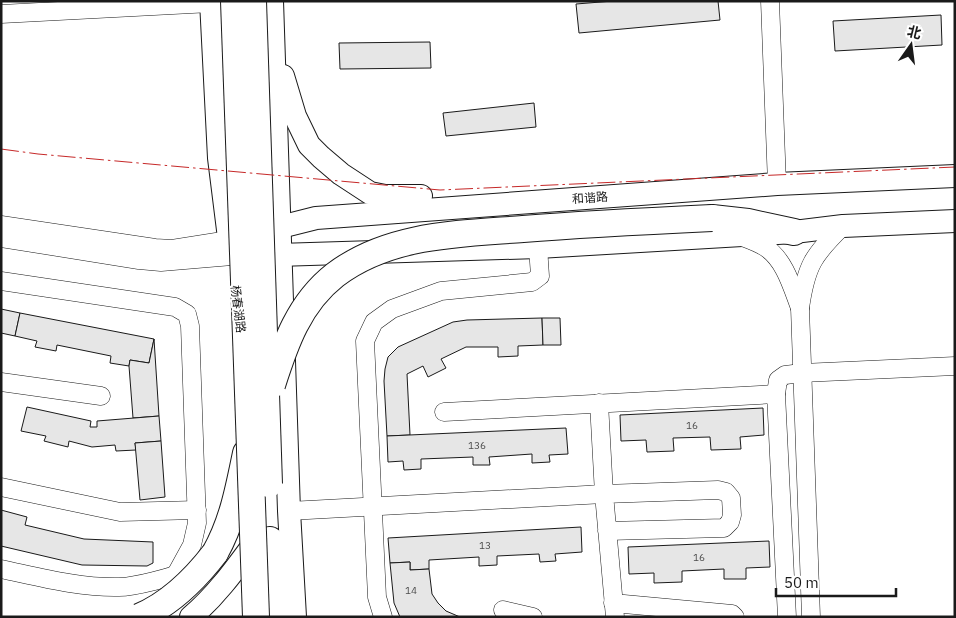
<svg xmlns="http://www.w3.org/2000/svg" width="956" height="618" font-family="'IBM Plex Sans','Noto Sans SC',sans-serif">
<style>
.building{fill:#e6e6e6;stroke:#1a1a1a}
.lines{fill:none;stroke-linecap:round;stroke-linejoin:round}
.minor-casing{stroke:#1a1a1a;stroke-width:19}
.major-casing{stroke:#1a1a1a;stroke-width:24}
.highway-casing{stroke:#1a1a1a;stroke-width:28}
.minor{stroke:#fff;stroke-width:18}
.major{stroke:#fff;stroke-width:22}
.highway{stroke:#fff;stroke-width:26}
.highway-bridge-casing{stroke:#1a1a1a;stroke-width:28;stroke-linecap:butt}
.highway-bridge{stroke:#fff;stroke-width:26}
.power{stroke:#c62828;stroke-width:1;stroke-dasharray:18 4 2.5 4;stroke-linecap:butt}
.labels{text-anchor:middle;stroke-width:4;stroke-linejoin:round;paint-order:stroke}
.number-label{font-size:10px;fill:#4d4d4d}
.street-label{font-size:12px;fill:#1a1a1a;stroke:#fff}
</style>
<rect width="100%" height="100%" fill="#fff"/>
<g class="building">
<path d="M613,1H718L720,20L579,33L576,4Z"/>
<path d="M941,15L942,45L835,51L833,21Z"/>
<path d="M430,42L431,68L340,69L339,43Z"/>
<path d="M534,103L536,127L446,136L443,113Z"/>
<path d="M1,309L20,313L15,336L1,333Z"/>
<path d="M20,313L154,339L149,363L130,360L129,366L110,363L111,356L57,345L56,351L35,347L37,341L15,336Z"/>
<path d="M542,318L543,345L518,346V356L498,357V347H466L441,359L446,368L428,377L423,366L407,374L410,435L387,436L384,381L385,369L388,357L398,347L453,322L467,320Z"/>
<path d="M542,318H560L561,345H543Z"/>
<path d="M154,339L159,416L133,418L129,366L130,360L149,363Z"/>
<path d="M27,407L91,421L90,427H97V421L159,416L161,441L135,443L136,450L116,451L115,445L92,447L69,441L68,447L44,441L46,436L21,431Z"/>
<path d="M763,408L764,435L740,437L741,449L711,450L710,437L673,438L674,451L647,452L646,440L621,441L620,415Z"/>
<path d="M566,428L568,454L549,455L550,462L532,463V454L489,457L490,465H473V457L421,459V469L404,470L403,461L388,462L387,436Z"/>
<path d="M161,441L165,497L140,500L135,443Z"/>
<path d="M1,510L27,517L25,525L84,539L153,542V563L147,566L82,565L1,546Z"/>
<path d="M581,527L582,552L555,554L556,561L540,562L539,554L497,556V565L479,566V557L429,560V569L410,570V562L390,563L388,538Z"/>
<path d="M769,541L770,567L746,568V579H724V569L682,571V582L654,583V573L629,574L628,547Z"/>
<path d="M410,562V570L429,569L432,594L438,603L446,611L460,617H400L394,603L390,563Z"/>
</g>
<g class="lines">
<g class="minor-casing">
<g id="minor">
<path d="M770,1L777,184"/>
<path d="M1,14L211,3"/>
<path d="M1,225L155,248L172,249L229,240"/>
<path d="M740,236C748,239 757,242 765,247C785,260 792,287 800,308"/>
<path d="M1,238L139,260L161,262L232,256"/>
<path d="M1,281L175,307L187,314L190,326L197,523L192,545L175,576"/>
<path d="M1,382L101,396"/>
<path d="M444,412L776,394"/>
<path d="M1,487L120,512L197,510"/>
<path d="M289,511L604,494L599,403"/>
<path d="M607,531L724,528L730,522L732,515L731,498L726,492L718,490L604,494L615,617"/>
<path d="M1,569C39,577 80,588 119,587C135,587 172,577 186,571"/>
<path d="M613,603L732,614L735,617"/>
<path d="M503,610L533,617"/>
<path d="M383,617L377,597L365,341L374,322L392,309L441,291L532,282L540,276L538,247"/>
<path d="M787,617L776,394L778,380L785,375L802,373L955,366"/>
<path d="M811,617L800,308C806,266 813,255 843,226"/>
</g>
</g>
<g class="major-casing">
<g id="major">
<path d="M211,1L219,158L231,254"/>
<path d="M272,1L289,511L295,617"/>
<path d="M283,76L295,116L309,145L321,157L341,174L370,193L385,196H421"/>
<path d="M229,240L316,218L777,184L955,176"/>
<path d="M245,256L538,247L794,232L843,226L955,221"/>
<path d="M191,617C217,595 236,568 256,541"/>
</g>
</g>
<g class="highway-casing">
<g id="highway">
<path d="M712,218L748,222L794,232"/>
<path d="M270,540L274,617"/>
<path d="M215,553C233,521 239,487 246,453"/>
</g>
</g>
<use href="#minor" class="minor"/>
<use href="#major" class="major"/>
<use href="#highway" class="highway"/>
<g class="highway-bridge-casing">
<g id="highway-bridge">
<path d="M234,1L256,617"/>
<path d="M253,1L269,484"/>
<path d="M272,385C285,344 299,303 335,275C389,234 458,234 523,229C586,224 649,221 712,218"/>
<path d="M139,617C170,604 195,579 215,553"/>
</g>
</g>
<use href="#highway-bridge" class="highway-bridge"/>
<path class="power" d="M1,149L38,154L440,190L955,167"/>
</g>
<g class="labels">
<g class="number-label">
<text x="692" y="429">16</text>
<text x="477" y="449">136</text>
<text x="485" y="549">13</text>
<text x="699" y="561">16</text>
<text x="411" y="594">14</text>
</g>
<g class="street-label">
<text transform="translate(590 198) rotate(-4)" y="4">和谐路</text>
<text transform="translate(238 309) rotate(83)" y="4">杨春湖路</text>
</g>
</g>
<rect width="956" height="618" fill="none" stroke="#1a1a1a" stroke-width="5"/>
<g transform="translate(911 45) rotate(14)" stroke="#ffffff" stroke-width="4" paint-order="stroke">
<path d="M0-4L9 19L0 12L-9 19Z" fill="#1a1a1a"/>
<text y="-8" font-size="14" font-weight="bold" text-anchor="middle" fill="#1a1a1a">北</text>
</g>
<path d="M776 588v8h120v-8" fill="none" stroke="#1a1a1a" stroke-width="2.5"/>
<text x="784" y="588" font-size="15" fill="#1a1a1a" stroke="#ffffff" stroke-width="4" paint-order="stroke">50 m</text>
</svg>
